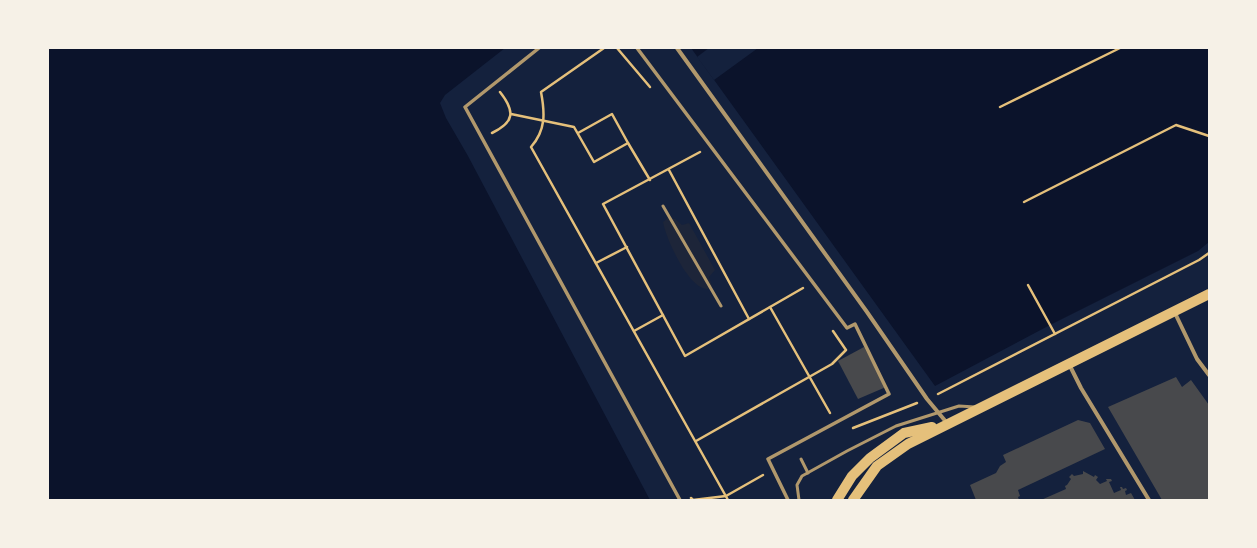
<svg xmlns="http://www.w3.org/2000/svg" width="1257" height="548" font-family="'Noto Sans',sans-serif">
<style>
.green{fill:#1d2539}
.water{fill:#0b132b}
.pier{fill:#14213d}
.building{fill:#48494c}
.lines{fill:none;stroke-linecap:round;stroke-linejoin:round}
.path{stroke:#e5c07b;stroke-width:2.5}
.service{stroke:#b1986c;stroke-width:3}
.pedestrian{stroke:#b1986c;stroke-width:3.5}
.minor{stroke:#b1986c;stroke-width:4}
.primary{stroke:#e5c07b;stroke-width:10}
</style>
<rect width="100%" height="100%" fill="#14213d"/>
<path class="green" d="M668,218L675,219L682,225L689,223L715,270L709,277L712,286L708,289C689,290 666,239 663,222Z"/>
<g class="water">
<path d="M48,48H505L445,95L440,103L446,118L468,156L650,500H48Z"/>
<path d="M691,48H1209V242L1198,251L1050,325L935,386Z"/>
</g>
<path class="pier" d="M709,48H758L714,80L697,57Z"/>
<g class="building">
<path d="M864,347L886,387L858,399L838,361Z"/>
<path d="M1176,377L1182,387L1191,380L1209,405V500H1162L1108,407Z"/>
<path d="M1078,420L1090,423L1105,449L1018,490L1020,496L1018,497L1019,500H976L970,485L996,473L1000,466L1006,462L1003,455Z"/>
<path d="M1083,471L1094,477L1095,475L1098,477L1096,480L1100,484L1107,481L1106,479H1111L1112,481L1109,482L1114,493L1121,490L1120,487H1122L1123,489L1126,488L1127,490L1125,491L1126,495L1131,493L1135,500H1041L1066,489L1065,486L1067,485L1071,479L1069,477L1072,474L1074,476L1083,474Z"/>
</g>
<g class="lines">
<g class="path">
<path d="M604,48L541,92C545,113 546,130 531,147L728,500"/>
<path d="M617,48L650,87"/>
<path d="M1000,107L1120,48"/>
<path d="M511,114L574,127L594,162L628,143L612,114L578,133"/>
<path d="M492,133C515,122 515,111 500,92"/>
<path d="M628,143L650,180"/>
<path d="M700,152L603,204L685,356L803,288"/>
<path d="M669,170L749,319"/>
<path d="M1024,202L1176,125L1209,136"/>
<path d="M596,263L627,247"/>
<path d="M1028,285L1055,334"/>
<path d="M770,307L830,413"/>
<path d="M634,331L663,315"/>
<path d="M938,394L1199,260L1209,253"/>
<path d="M853,428L917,403"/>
<path d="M696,441L832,364L846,350L833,331"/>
<path d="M691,498L693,500L726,496L763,475"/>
</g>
<g class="service">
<path d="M663,206L721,306"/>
<path d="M801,459L808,473"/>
<path d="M799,500L797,485L802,476L847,451L896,426L959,406L975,407"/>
</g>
<g class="pedestrian">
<path d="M539,48L465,107L680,500"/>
<path d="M637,48L847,328L855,324L889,394L768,459L788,500"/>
</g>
<g class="minor">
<path d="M677,48L867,312L927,399L947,423"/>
<path d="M1174,311L1197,359L1209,375"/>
<path d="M1069,364L1081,388L1149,500"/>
</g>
<g class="primary">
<path d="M837,500L852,476L870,458L904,433L932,427"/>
<path d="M853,500L877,466L908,444L1209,294"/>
</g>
</g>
<rect width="1257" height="548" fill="none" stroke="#f6f1e7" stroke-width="98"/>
</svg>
